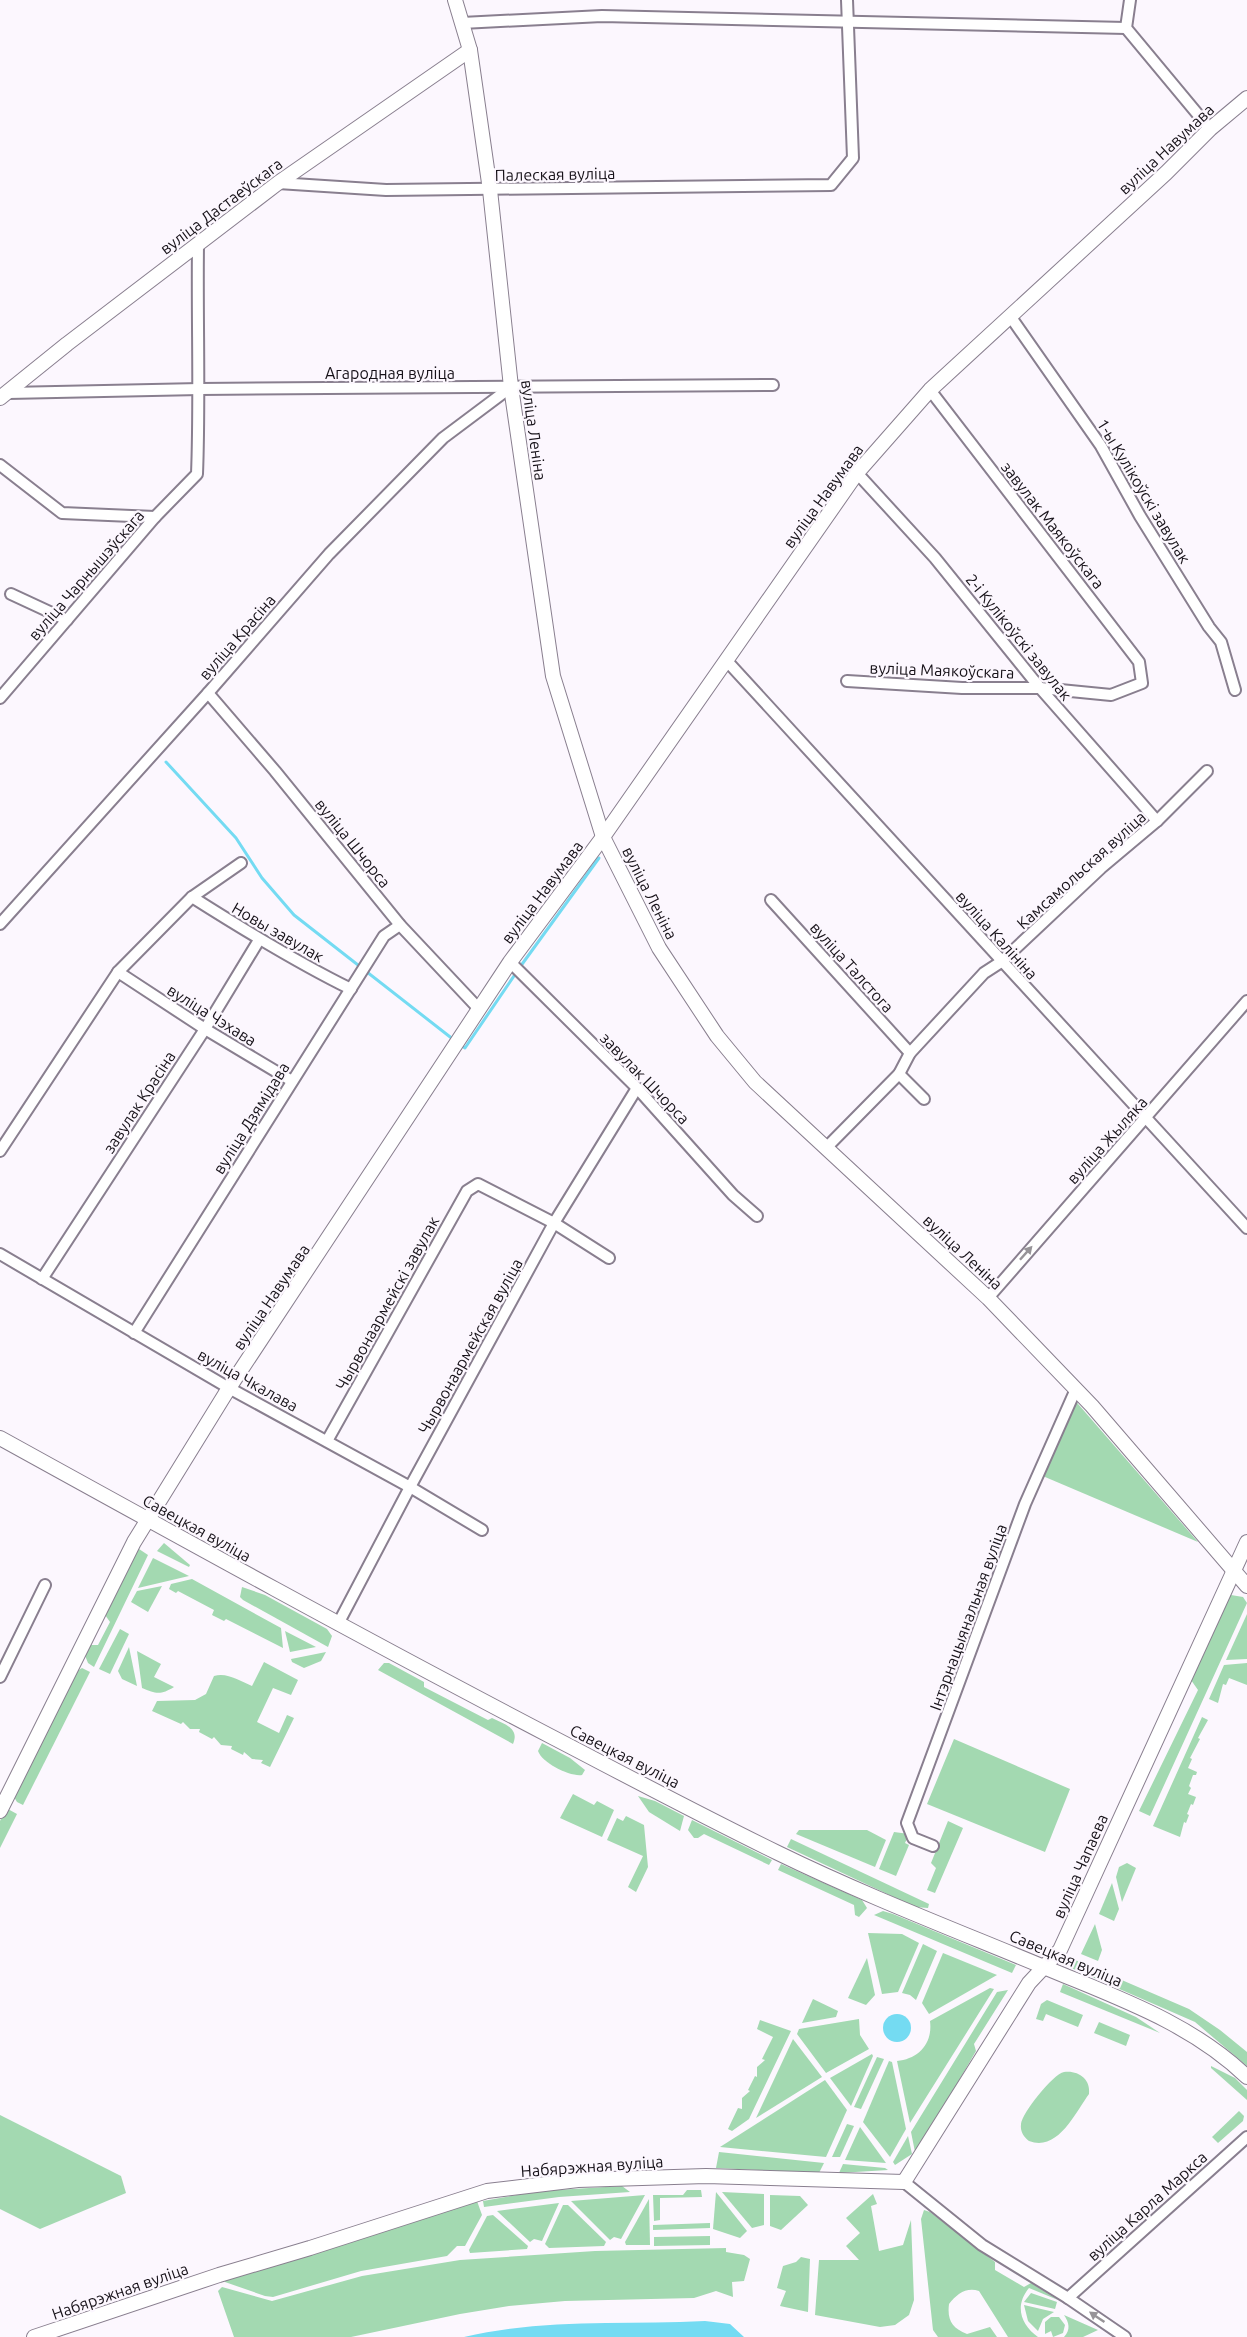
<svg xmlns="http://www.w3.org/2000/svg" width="1247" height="2337" font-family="Ubuntu,sans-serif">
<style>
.green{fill:#a3d9b1}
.water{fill:#74dbf2}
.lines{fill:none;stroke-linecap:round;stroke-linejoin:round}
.stream{stroke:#74dbf2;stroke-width:3}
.minor-casing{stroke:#897f8f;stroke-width:14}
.tertiary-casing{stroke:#897f8f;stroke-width:16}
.minor{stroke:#fff;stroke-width:10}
.tertiary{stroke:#fff;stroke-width:14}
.oneway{fill:#979498}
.labels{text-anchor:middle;stroke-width:4.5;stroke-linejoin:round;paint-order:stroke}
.street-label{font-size:16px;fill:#171219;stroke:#fcf7fe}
</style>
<rect width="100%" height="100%" fill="#fcf7fe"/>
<g class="green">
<path d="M1072,1397L1198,1542L1038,1474Z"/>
<path d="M164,1543L190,1565L189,1567L157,1551Z"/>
<path d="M136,1547L148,1555L94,1667L88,1663L84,1653L88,1645H98L110,1622L103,1612Z"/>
<path d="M153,1558L189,1576L138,1588Z"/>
<path d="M192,1579L281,1628L283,1648L226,1619L224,1621L212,1615L214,1610L178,1591L176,1593L169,1589L171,1584Z"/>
<path d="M162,1586L148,1612L131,1602L137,1591Z"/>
<path d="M242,1587L265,1595L327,1629L332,1636L328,1647L243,1600L240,1597Z"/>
<path d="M1231,1595L1243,1597L1247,1603L1150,1816L1139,1811L1198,1690L1191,1680L1228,1597Z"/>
<path d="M1247,1614V1659L1226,1660Z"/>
<path d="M120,1629L129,1634L110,1674L99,1669Z"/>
<path d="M285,1631L316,1647L290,1652Z"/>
<path d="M129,1647L137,1686L122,1679L118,1671Z"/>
<path d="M137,1651L161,1664L154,1677L174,1687C161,1695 156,1694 142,1688Z"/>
<path d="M326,1652L321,1661L304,1668L292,1662L291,1659Z"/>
<path d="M264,1662L298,1680L291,1695L273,1688L257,1722L279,1733L287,1715L294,1718L270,1767L261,1763L263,1760L252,1759L244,1752L243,1755L231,1749L232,1746L221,1745L214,1737L212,1739L199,1732L200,1729H190L183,1722L181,1724L152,1711L157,1701L195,1700L206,1694L214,1676C227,1672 240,1681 252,1686Z"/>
<path d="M384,1663H389L424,1682V1687L488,1720L492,1718C504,1724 520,1728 513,1744L378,1670Z"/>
<path d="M1247,1663V1685L1229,1678L1226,1685L1223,1684L1218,1703L1209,1699L1224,1665Z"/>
<path d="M82,1668L90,1672L23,1805L17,1802L14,1797L77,1671Z"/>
<path d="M1202,1717L1208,1720L1198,1738L1200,1739L1190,1758L1192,1759L1188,1768L1197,1772L1196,1775H1193L1189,1786L1191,1788L1188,1794L1196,1797L1193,1805L1191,1804L1187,1814L1189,1815L1186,1823L1184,1822L1180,1837L1153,1826Z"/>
<path d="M954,1739L1070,1789L1045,1852L927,1804Z"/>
<path d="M542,1743L570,1758L585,1770L582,1775C570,1777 542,1763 538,1751Z"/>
<path d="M573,1794L594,1805L597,1801L614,1810L602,1837L560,1818Z"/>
<path d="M638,1796L655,1801L684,1816L680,1831L649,1812Z"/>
<path d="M6,1808L17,1814L0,1848V1821Z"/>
<path d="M626,1816L644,1825L648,1867L636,1892L628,1887L643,1856L607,1840L617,1818L623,1821Z"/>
<path d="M692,1820L772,1860L769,1865L704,1834L698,1838H694L688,1830Z"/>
<path d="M948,1821L963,1828L935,1893L927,1890L936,1868L931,1863Z"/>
<path d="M799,1830H867L886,1840L875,1867L796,1834Z"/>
<path d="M894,1832L909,1834L905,1843L909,1845L896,1876L879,1869Z"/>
<path d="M791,1839L929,1904L928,1908L915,1907L787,1847Z"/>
<path d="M1127,1863L1136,1868L1122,1902L1116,1877L1119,1867Z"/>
<path d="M781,1864L862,1900L867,1908L859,1917L855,1915L854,1905L778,1870Z"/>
<path d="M1112,1883L1119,1909L1114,1921L1099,1914Z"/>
<path d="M883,1911L893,1914L1016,1965L1012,1973L874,1915Z"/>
<path d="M1095,1924L1102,1950L1098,1961L1081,1954Z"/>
<path d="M868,1933L902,1934L919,1943L898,1992L882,1994Z"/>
<path d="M923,1944L937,1951L916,2000L910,1995L902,1993Z"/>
<path d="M943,1953L997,1975L929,2014L922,2003Z"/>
<path d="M867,1958L875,1995L866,2005L848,1998Z"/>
<path d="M1073,1959L1189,2009L1220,2030L1247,2052V2066L1195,2022L1069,1967Z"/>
<path d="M1063,1984L1136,2017L1160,2033L1060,1992Z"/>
<path d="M990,1988L994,1989L910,2123L897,2061C918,2059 933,2044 930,2021Z"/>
<path d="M1008,1990L974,2044L976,2051L921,2146L915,2152L911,2132L997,1992Z"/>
<path d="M813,1999L838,2011L836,2017L802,2023Z"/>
<path d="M1047,2000L1083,2015L1078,2027L1046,2014L1043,2021L1036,2019L1041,2004Z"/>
<path d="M859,2019L860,2035L869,2049L826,2073L797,2034L799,2029Z"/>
<path d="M760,2020L791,2031L749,2119L732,2131L728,2129L738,2108L742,2109V2098L750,2091L748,2090L755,2076L757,2077V2067L765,2060L762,2059L773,2037L757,2029Z"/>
<path d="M1099,2022L1130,2035L1126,2046L1094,2033Z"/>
<path d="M793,2039L822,2077L756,2118Z"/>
<path d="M872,2054L873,2056L851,2106L830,2078Z"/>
<path d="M877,2057L884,2059L861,2109L854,2107Z"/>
<path d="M889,2061L892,2062L906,2129L890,2157L863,2122Z"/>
<path d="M1211,2066L1235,2078L1247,2090V2100L1211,2068Z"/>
<path d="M1064,2072C1078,2070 1091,2079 1089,2094C1075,2113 1058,2152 1029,2141C1024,2137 1020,2132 1021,2124C1022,2113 1053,2074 1064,2072Z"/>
<path d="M825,2080L847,2110L826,2157L720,2147Z"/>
<path d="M1239,2111L1244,2116L1243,2121L1218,2143L1212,2137Z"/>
<path d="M0,2115L121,2176L126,2193L40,2229L0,2209Z"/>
<path d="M847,2124L854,2126L840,2157H832Z"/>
<path d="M860,2127L886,2163L845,2160Z"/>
<path d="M908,2136L912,2154L895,2165L893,2162Z"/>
<path d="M719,2152L824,2163L819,2173L716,2168Z"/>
<path d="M843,2164L885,2168L888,2170L839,2173Z"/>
<path d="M622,2186L630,2192L559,2197L484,2207L483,2201L540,2191Z"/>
<path d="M687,2190H701L702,2197L660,2198V2220L654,2221L653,2195H683Z"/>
<path d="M716,2192L747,2231L740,2238L713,2229Z"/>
<path d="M722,2192L764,2194V2225L752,2228Z"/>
<path d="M873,2194L877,2204L871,2206L879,2251L903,2245L911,2220L914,2300L909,2315L895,2325L880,2327L815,2315L819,2260H859L846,2246L860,2233L846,2218Z"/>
<path d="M645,2195L621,2239L614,2237L610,2240L571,2201Z"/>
<path d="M770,2195L800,2196L808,2205L781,2230L770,2226Z"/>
<path d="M649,2199L650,2245H626L625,2242Z"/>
<path d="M477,2201L482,2215L465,2246H457L447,2256L361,2271L273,2297L265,2296L225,2282L223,2279L441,2210Z"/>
<path d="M559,2203L542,2241L534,2239L530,2242L497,2211Z"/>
<path d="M563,2205H568L606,2242L604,2246L549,2248L545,2244Z"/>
<path d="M924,2210L930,2212L995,2262V2270L1024,2287L1031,2283L1058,2300L1029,2288C1014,2306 1021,2325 1038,2337H1008L979,2291C966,2287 957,2294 949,2304C947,2320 952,2328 967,2334L990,2327L997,2337H938L933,2330L921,2219Z"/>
<path d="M493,2215L528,2246L527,2249L470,2253L469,2250L487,2216Z"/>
<path d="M710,2223V2228L653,2230V2225Z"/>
<path d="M710,2236V2245L654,2246V2237Z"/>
<path d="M726,2248V2252L744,2255L750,2259L744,2281L732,2282L733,2297L716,2291L694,2298L565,2301L509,2306L460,2314L351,2337H234L218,2291L222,2287L272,2301L362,2276L460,2260L595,2251Z"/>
<path d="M801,2257L810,2259L808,2312L780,2306L786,2291L777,2288L783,2266L796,2262Z"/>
<path d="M1031,2293L1057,2302L1055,2309L1024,2302Z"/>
<path d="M1024,2305L1054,2312L1043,2319L1038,2331L1028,2321Z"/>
<path d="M1064,2315L1098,2330L1083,2337H1064C1071,2330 1069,2322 1064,2315Z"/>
<path d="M1051,2317H1059L1065,2325L1063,2333L1053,2337L1051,2331L1045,2334V2322Z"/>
</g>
<g class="water">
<circle cx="897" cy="2028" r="14"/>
<path d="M705,2321L730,2324L744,2337H464C544,2318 624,2325 705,2321Z"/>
</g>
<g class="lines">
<g class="stream">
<path d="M166,762L236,838L262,878L294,915L454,1040"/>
<path d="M520,967L599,858"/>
<path d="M459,1044L465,1048L516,973"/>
</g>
<g class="minor-casing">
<g id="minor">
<path d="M1130,0L1126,28L1210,129"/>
<path d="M462,23L602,16L1126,28"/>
<path d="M278,183L386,190L831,185L853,158L847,0"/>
<path d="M1010,316L1101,446L1140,516L1209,627L1221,642L1235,690"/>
<path d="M8,393L200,389L773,385"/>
<path d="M0,465L62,513L155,517"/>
<path d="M857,473L935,558L1040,688L1157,821"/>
<path d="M11,594L67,620"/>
<path d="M726,660L1247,1228"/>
<path d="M847,681L962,688H1040L1111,695L1142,683L1139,662L930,390"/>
<path d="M208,693L275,771L400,925L479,1009"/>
<path d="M0,698L155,517L197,474C200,398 197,322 198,245"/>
<path d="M192,897C244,930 296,962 351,989"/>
<path d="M771,900L910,1053"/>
<path d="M0,924L208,693L329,554L443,438L511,387"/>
<path d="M510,962L637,1088L733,1195L757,1216"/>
<path d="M118,972L205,1029L292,1081"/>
<path d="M899,1074L924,1099"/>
<path d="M827,1147L899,1074L910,1053L984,973L1001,962L1101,868L1157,821L1207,771"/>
<path d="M0,1151L118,972L192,897L241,863"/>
<path d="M0,1254L229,1388L410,1487L482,1530"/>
<path d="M42,1279L205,1029L259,940"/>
<path d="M988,1298L1247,1001"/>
<path d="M134,1333L384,936L400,925"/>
<path d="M327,1441L467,1191L478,1184L554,1223L609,1258"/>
<path d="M338,1624L410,1487L554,1223L637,1088"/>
<path d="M0,1677L45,1585"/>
<path d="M933,1846L913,1838L907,1823L1025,1504L1076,1389"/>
<path d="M904,2182L982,2245L1068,2298L1125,2337"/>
<path d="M1068,2298L1247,2137"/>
</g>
</g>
<g class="tertiary-casing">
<g id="tertiary">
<path d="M455,0L470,50L490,190L511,387L553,676L603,837L659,948L717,1036L755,1082L988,1298L1092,1406L1247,1586"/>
<path d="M0,398L67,344L278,183L470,50"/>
<path d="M0,1438C183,1539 366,1640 552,1737C627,1776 702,1816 778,1853C864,1895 955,1930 1044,1967C1115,1997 1190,2022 1247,2077"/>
<path d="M0,1811L134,1542L229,1388L510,962L603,837L857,473L930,390L1166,173L1210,129L1247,98"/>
<path d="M34,2337L219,2275L310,2248L487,2191L578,2180L706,2176L904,2182L1029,1983L1060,1950L1247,1542"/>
</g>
</g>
<use href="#minor" class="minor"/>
<use href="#tertiary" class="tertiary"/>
</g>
<defs><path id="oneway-solid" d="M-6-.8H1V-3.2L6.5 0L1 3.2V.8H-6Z" transform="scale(1.5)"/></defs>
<g class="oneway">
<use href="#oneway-solid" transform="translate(1026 1253) rotate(-48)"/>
<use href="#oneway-solid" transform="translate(1097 2317) rotate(-146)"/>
</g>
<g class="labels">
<g class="street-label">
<text transform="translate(1166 149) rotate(-43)" y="6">вуліца Навумава</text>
<text transform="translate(555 174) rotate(-1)" y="6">Палеская вуліца</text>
<text transform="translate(221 206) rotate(-37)" y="6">вуліца Дастаеўскага</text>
<text x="390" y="379">Агародная вуліца</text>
<text transform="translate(534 430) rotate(82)" y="6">вуліца Леніна</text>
<text transform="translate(1144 491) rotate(59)" y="6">1-ы Кулікоўскі завулак</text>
<text transform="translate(823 496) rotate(-54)" y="6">вуліца Навумава</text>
<text transform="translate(1053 525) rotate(52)" y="6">завулак Маякоўскага</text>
<text transform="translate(86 575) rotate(-49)" y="6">вуліца Чарнышэўскага</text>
<text transform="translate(237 637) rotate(-49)" y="6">вуліца Красіна</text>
<text transform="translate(1019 637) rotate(51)" y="6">2-і Кулікоўскі завулак</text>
<text transform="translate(942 670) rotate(2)" y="6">вуліца Маякоўскага</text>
<text transform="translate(353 843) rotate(51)" y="6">вуліца Шчорса</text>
<text transform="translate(1081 870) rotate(-42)" y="6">Камсамольская вуліца</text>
<text transform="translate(542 892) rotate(-53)" y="6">вуліца Навумава</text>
<text transform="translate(650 893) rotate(63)" y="6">вуліца Леніна</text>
<text transform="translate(278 932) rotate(30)" y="6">Новы завулак</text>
<text transform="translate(997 935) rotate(48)" y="6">вуліца Калініна</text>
<text transform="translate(852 967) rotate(48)" y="6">вуліца Талстога</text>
<text transform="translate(212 1015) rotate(32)" y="6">вуліца Чэхава</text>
<text transform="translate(645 1078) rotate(46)" y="6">завулак Шчорса</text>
<text transform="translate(139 1102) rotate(-57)" y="6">завулак Красіна</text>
<text transform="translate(251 1118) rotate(-58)" y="6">вуліца Дзямідава</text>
<text transform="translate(1107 1140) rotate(-48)" y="6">вуліца Жыляка</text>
<text transform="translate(963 1252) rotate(43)" y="6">вуліца Леніна</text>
<text transform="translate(271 1297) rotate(-56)" y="6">вуліца Навумава</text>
<text transform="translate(387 1303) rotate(-61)" y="6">Чырвонаармейскі завулак</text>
<text transform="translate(470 1346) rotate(-61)" y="6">Чырвонаармейская вуліца</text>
<text transform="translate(248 1380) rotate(29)" y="6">вуліца Чкалава</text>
<text transform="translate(197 1528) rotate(29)" y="6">Савецкая вуліца</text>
<text transform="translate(968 1617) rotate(-70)" y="6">Інтэрнацыянальная вуліца</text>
<text transform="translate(625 1756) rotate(27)" y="6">Савецкая вуліца</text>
<text transform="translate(1080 1866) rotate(-66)" y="6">вуліца Чапаева</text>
<text transform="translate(1066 1958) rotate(23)" y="6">Савецкая вуліца</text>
<text transform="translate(592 2166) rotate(-4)" y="6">Набярэжная вуліца</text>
<text transform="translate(1147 2206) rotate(-42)" y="6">вуліца Карла Маркса</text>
<text transform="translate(120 2291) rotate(-19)" y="6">Набярэжная вуліца</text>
</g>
</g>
</svg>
